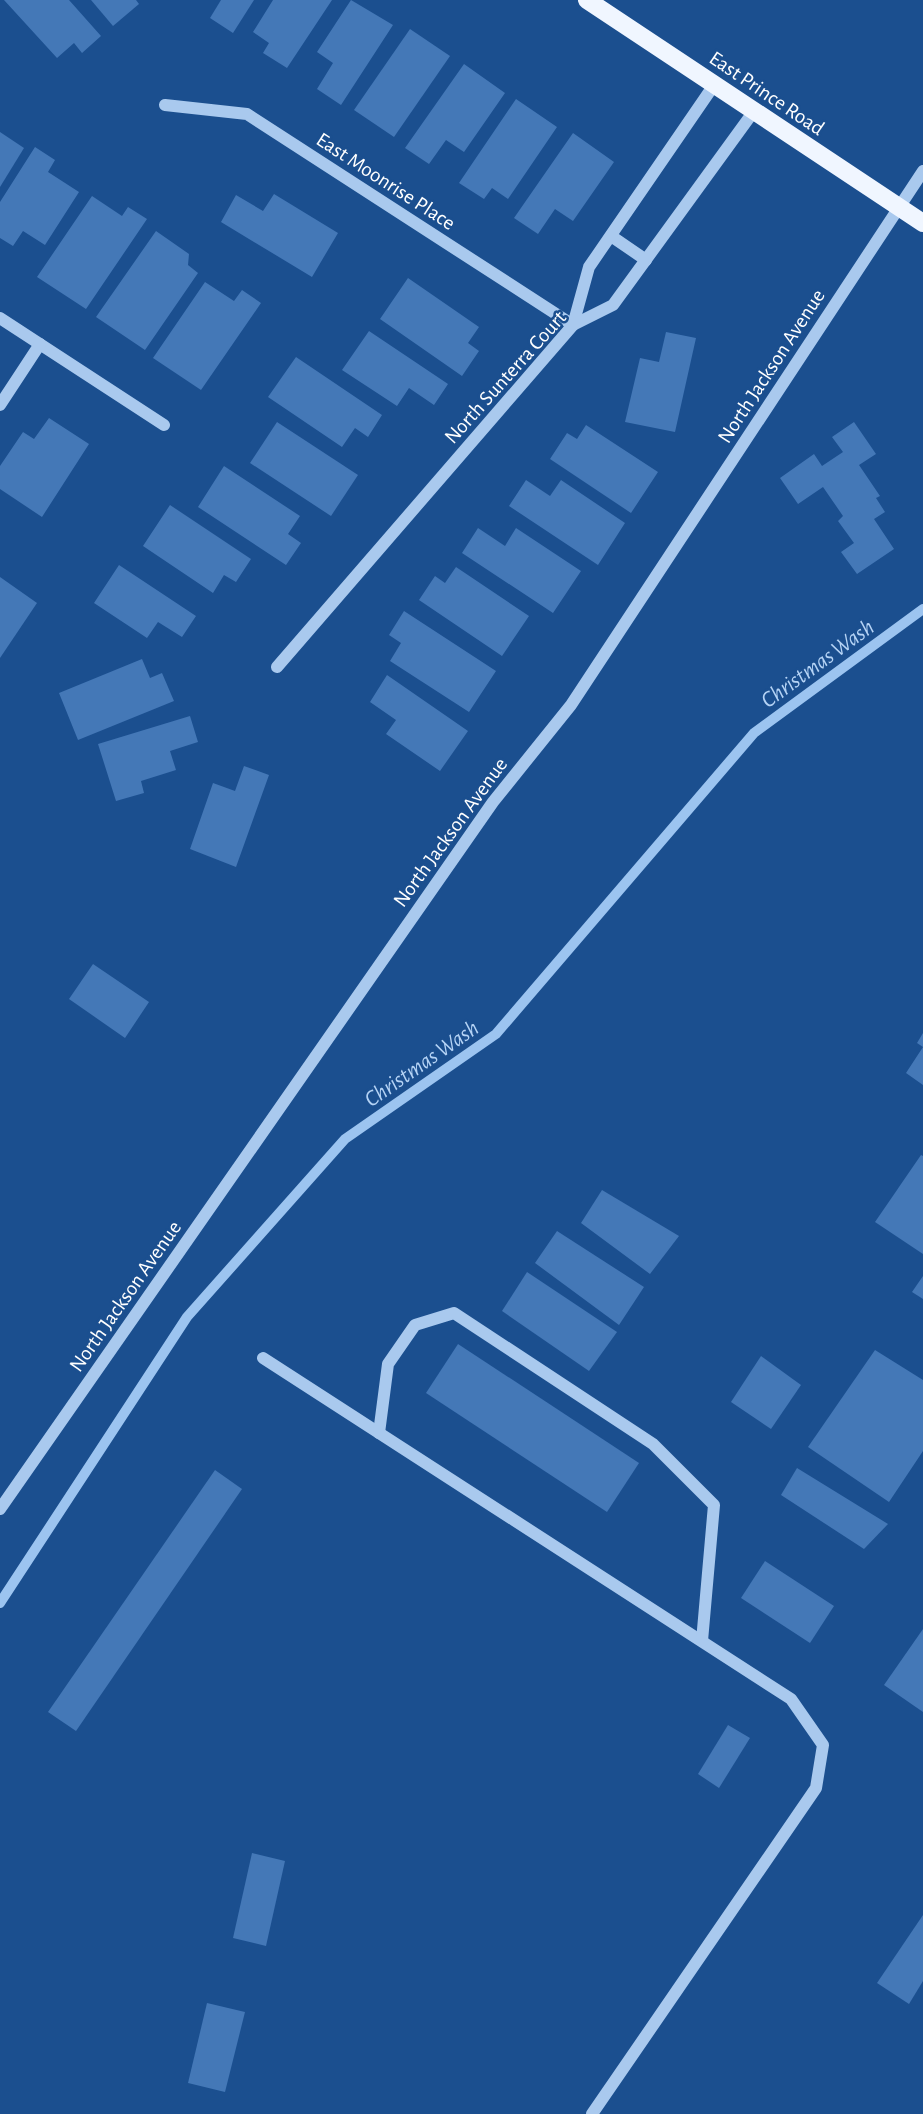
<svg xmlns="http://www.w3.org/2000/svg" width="923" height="2114" font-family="'Alegreya Sans',sans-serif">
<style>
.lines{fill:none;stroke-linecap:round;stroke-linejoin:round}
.stream{stroke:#9cc4f0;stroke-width:10}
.building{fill:#4478b7}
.minor{stroke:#a9c9ee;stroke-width:12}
.major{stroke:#f0f6ff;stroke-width:18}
.labels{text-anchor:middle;stroke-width:5;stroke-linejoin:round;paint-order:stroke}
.street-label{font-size:21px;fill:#fff;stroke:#1b4f8f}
.water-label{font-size:23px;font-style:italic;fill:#b5d3f5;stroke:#1b4f8f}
</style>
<rect width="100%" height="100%" fill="#1b4f8f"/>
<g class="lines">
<path class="stream" d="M0,1603L187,1317L345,1139L496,1034L754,733L923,609"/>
</g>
<g class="building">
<path d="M4,0H69L101,36L82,53L74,43L57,58Z"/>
<path d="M91,0H136L139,4L113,26Z"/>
<path d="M221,0H254L233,33L210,18Z"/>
<path d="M273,0H332L287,68L263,53L269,43L253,32Z"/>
<path d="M351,0L393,25L341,105L317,89L333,63L317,52Z"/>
<path d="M410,29L450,56L394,137L354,110Z"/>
<path d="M464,64L505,93L464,152L446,140L429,164L405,148Z"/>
<path d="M516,99L557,127L508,199L492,188L484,199L459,183Z"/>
<path d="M0,132L24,148L0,187Z"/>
<path d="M573,133L614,162L573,221L555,209L538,234L514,218Z"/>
<path d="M35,147L55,160L48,172L79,192L45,245L23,231L13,246L0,238V202Z"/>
<path d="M274,194L338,233L312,277L221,222L236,195L263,211Z"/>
<path d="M92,196L122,216L128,207L147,219L86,309L37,277Z"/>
<path d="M156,231L189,254L188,265L198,273L145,350L96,317Z"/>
<path d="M408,278L479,327L468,343L479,351L462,376L380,319Z"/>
<path d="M205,282L234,301L242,290L261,303L201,390L153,358Z"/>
<path d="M369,331L448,384L434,405L409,388L397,406L342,370Z"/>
<path d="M666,332L696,338L675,432L625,422L640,358L659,362Z"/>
<path d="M296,357L382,415L368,437L355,428L342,447L268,397Z"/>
<path d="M49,418L89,444L42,517L0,489V466L23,432L34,439Z"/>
<path d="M277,422L358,475L331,516L250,463Z"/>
<path d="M854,422L876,454L859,465L880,496L876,498L885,512L874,519L894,549L857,574L841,552L854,543L838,521L843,516L823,487L798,504L780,478L814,454L822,466L843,452L832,437Z"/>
<path d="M586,425L658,472L631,513L550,459L567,433L577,439Z"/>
<path d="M224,466L300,516L288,534L301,543L286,565L198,507Z"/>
<path d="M526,480L550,496L561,480L625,523L598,565L509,506Z"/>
<path d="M170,505L251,559L236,582L224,575L213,593L143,546Z"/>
<path d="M478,528L505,546L516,528L581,571L553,613L462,553Z"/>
<path d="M119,565L196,616L182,637L158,622L147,638L94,603Z"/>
<path d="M456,567L529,616L502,656L419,600L435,576L445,583Z"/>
<path d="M0,577L37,603L0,658Z"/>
<path d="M404,611L496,671L469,712L390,661L401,643L389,635Z"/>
<path d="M142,659L150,678L162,673L174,701L78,740L59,693Z"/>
<path d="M387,675L468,731L440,771L386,734L396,720L370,702Z"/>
<path d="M190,716L198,742L170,751L176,770L141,781L144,793L116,801L98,744Z"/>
<path d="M244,766L269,775L236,867L190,849L213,783L235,791Z"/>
<path d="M93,964L149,1002L125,1038L69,999Z"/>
<path d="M923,1033V1085L906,1073L923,1047L917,1043Z"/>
<path d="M921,1155L923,1156V1254L875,1222Z"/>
<path d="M602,1190L679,1236L650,1274L581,1223Z"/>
<path d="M557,1231L644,1287L619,1325L535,1263Z"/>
<path d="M527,1272L617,1332L589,1371L502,1311Z"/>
<path d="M923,1276V1299L912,1292Z"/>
<path d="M458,1344L639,1463L607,1512L426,1393Z"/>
<path d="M875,1350L923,1380V1451L889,1502L808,1447Z"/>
<path d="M761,1356L801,1385L771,1429L731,1402Z"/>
<path d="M797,1468L888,1524L864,1549L781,1495Z"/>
<path d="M215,1470L242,1489L76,1731L48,1712Z"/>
<path d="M765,1561L834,1606L810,1643L741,1598Z"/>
<path d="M923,1629V1712L884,1685Z"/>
<path d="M728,1725L750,1738L719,1788L698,1774Z"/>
<path d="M252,1853L285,1861L266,1946L233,1938Z"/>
<path d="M923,1915V1981L909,2004L877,1983Z"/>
<path d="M207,2003L245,2012L225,2092L188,2083Z"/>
</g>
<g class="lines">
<g class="minor">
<path d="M165,105L247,114L573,325"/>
<path d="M611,236L646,260"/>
<path d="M0,318L164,425"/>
<path d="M573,325L589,267L714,85"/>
<path d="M0,405L40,344"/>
<path d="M277,667L573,325L613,305L754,111"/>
<path d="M263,1358L791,1699L823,1745L816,1788L592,2114"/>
<path d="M379,1433L388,1364L415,1325L454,1313L653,1444L714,1505L702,1641"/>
<path d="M0,1509L493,802L571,705L923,171"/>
</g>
<path class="major" d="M587,0L923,223"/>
</g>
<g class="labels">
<g class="street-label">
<text transform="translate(767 93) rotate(34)" y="7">East Prince Road</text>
<text transform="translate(386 181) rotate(33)" y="7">East Moonrise Place</text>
<text transform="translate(771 366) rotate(-57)" y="7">North Jackson Avenue</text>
<text transform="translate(505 377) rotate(-48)" y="7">North Sunterra Court</text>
<text transform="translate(450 832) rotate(-54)" y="7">North Jackson Avenue</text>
<text transform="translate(125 1296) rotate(-55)" y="7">North Jackson Avenue</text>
</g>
<g class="water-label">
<text transform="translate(817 663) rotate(-36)" y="8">Christmas Wash</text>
<text transform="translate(421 1063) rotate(-35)" y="8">Christmas Wash</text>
</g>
</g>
</svg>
